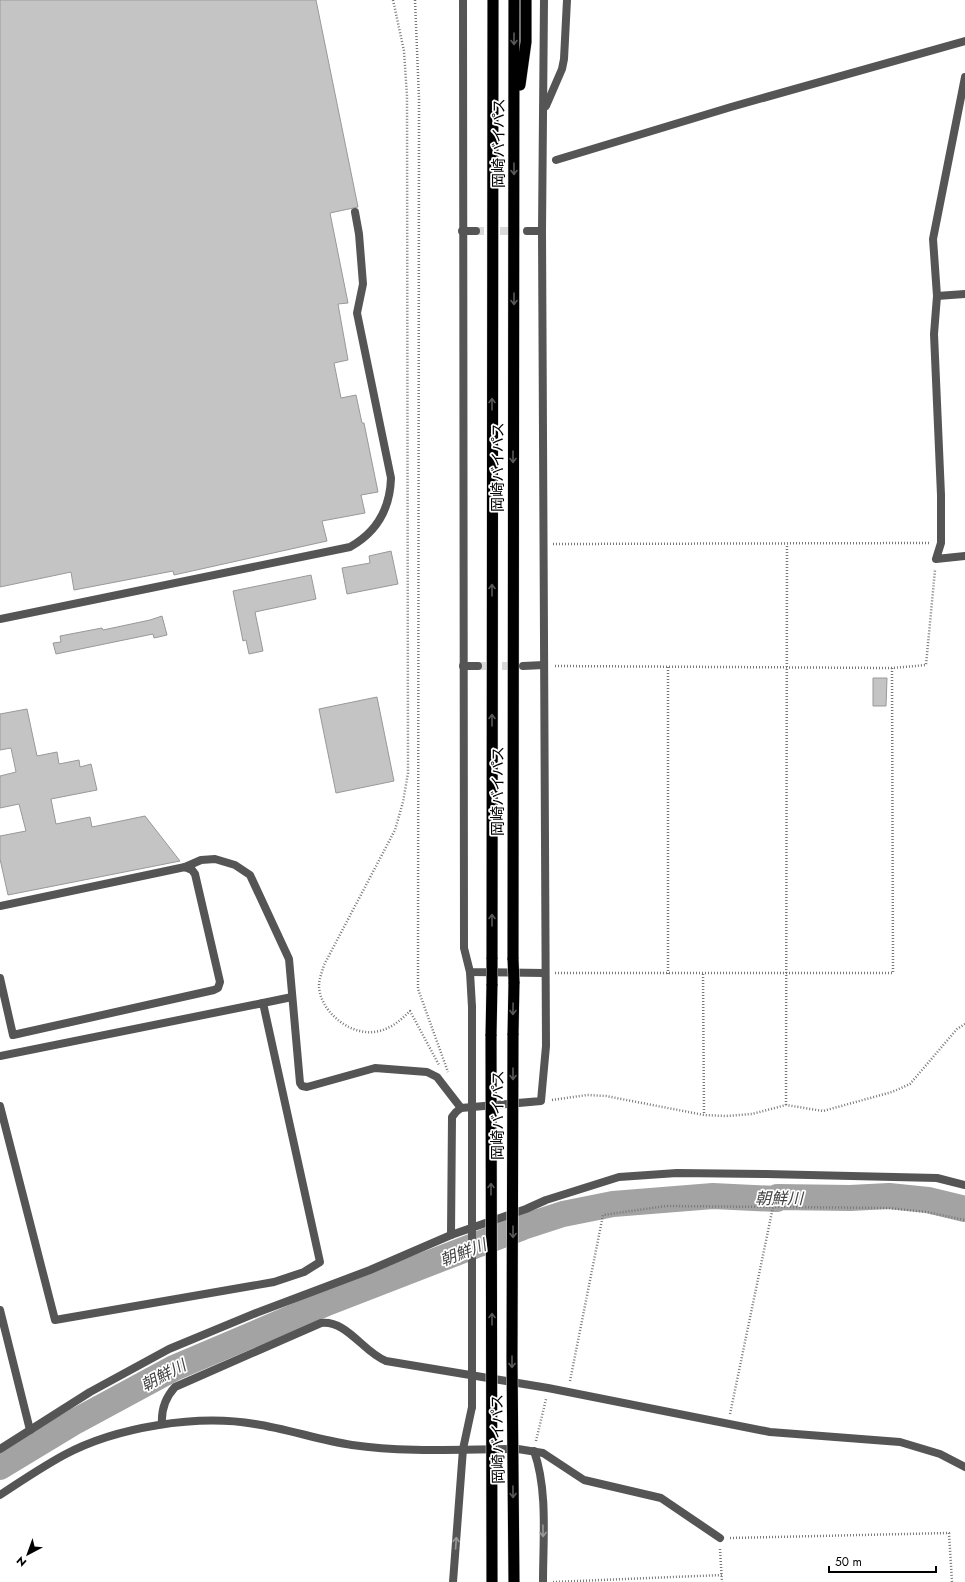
<svg xmlns="http://www.w3.org/2000/svg" width="965" height="1582" font-family="Jost,'Noto Sans JP',sans-serif">
<style>
.lines{fill:none;stroke-linecap:round;stroke-linejoin:round}
.river{stroke:#a3a3a3;stroke-width:26}
.building{fill:#c4c4c4;stroke:#999}
.minor-tunnel{stroke:#d9d9d9;stroke-width:8;stroke-dasharray:8 4;stroke-linecap:butt}
.trunk-casing{stroke:#dbdbdb;stroke-width:12}
.path{stroke:#777;stroke-width:2.5;stroke-dasharray:1 2;stroke-linecap:butt}
.service{stroke:#555;stroke-width:8}
.minor{stroke:#555;stroke-width:8}
.trunk{stroke:#000;stroke-width:11}
.trunk-bridge-casing{stroke:#dbdbdb;stroke-width:12;stroke-linecap:butt}
.minor-bridge{stroke:#555;stroke-width:8}
.trunk-bridge{stroke:#000;stroke-width:11}
.oneway{stroke:#595959}
.oneway2{stroke:#999}
.labels{text-anchor:middle;stroke-width:3.5;stroke-linejoin:round;paint-order:stroke}
.street-label{font-size:15px;fill:#000;stroke:#fff}
.water-label{font-size:16px;font-style:italic;fill:#444;stroke:#fff}
</style>
<rect width="100%" height="100%" fill="#fff"/>
<g class="lines">
<path class="river" d="M0,1467L76,1421L174,1368L329,1302L523,1227L563,1214L613,1204L713,1196L777,1199V1197L850,1198L889,1196L928,1200L965,1209"/>
</g>
<g class="building">
<path d="M0,0H316L358,207L330,213L348,303L338,304L348,360L334,363L341,398L356,395L362,423H364L378,492L361,495L365,513L322,521L327,541L174,575L173,571L74,590L71,572L0,587Z"/>
<path d="M391,551L398,584L347,594L342,568L370,563L369,556Z"/>
<path d="M311,575L316,599L255,612L263,651L249,654L246,640L243,641L233,591Z"/>
<path d="M162,616L167,635L154,638L153,634L56,654L53,643L61,642L60,636L102,628L103,630L150,620Z"/>
<path d="M873,678H887L886,706H873Z"/>
<path d="M377,697L394,781L336,793L319,709Z"/>
<path d="M27,709L37,756L57,752L59,764L79,760L80,767L91,764L97,790L51,799L56,824L90,817L92,827L145,816L180,861L8,895L0,859V836L26,831L19,804L0,808V776L16,772L11,748L0,750V714Z"/>
</g>
<g class="lines">
<g class="minor-tunnel">
<path d="M476,231H527"/>
<path d="M478,666H518"/>
</g>
<g class="trunk-casing">
<g id="trunk">
<path d="M520,85L526,42V0"/>
<path d="M492,959L493,0"/>
<path d="M513,959L514,0"/>
<path d="M513,1035L514,982"/>
<path d="M491,1036L492,984"/>
</g>
</g>
<g class="path">
<path d="M393,0L404,51L407,96L408,773L403,802L395,830L324,965C322,972 319,979 319,986C320,1013 353,1038 379,1031C392,1028 401,1020 410,1011L439,1065"/>
<path d="M415,0L419,99L418,989L448,1072"/>
<path d="M553,544L930,543"/>
<path d="M555,666L892,668L926,665L935,570"/>
<path d="M668,667V974"/>
<path d="M555,973H893L892,668"/>
<path d="M703,974L704,1115"/>
<path d="M552,1100L587,1095L606,1096L704,1115L726,1116L752,1114L786,1105L823,1111L892,1092L910,1084L957,1029L965,1024"/>
<path d="M786,1105L787,544"/>
<path d="M570,1381L603,1215L666,1206L889,1208L926,1212L965,1220"/>
<path d="M730,1414L773,1207"/>
<path d="M536,1441L546,1399"/>
<path d="M730,1538L949,1533L952,1582"/>
<path d="M720,1549L722,1582"/>
<path d="M553,1582L722,1575"/>
</g>
<g class="service">
<path d="M0,619L350,547C377,532 390,509 391,478L357,313L363,284L359,234L355,212"/>
<path d="M0,906L185,867L192,870L195,874L220,982L218,988L214,990L13,1035L0,978"/>
<path d="M263,1003L292,997"/>
</g>
<g class="minor">
<path d="M463,0L464,948L470,972L544,973"/>
<path d="M965,77L933,239L937,296L934,334L941,495V543L936,559L965,556"/>
<path d="M546,106L562,69L564,59L567,0"/>
<path d="M556,160L731,107L965,41"/>
<path d="M462,231H476"/>
<path d="M527,231H542"/>
<path d="M937,296L965,294"/>
<path d="M463,666H478"/>
<path d="M523,666L544,665"/>
<path d="M185,867L201,860L215,859L235,865L250,875L289,959L300,1083L302,1086L307,1087L375,1068L427,1072L437,1077L461,1108"/>
<path d="M470,972L472,1007"/>
<path d="M0,1056L263,1003L320,1262L304,1272L274,1282L55,1320L0,1106"/>
<path d="M451,1235L452,1117L456,1112L461,1108L541,1101L546,1046L542,231L544,0"/>
<path d="M0,1310L30,1430"/>
<path d="M162,1424C161,1409 165,1398 175,1387L321,1323C347,1320 363,1352 386,1361L548,1388L770,1432L900,1442L940,1454L965,1467"/>
<path d="M0,1449L90,1392L169,1349L256,1313L370,1270L451,1235L526,1209L546,1200L619,1177L677,1173L766,1174L937,1178L965,1185"/>
<path d="M534,1451C548,1490 543,1540 543,1582"/>
<path d="M0,1495C21,1481 42,1467 64,1455C116,1427 197,1414 255,1424C288,1429 319,1440 352,1445C407,1453 464,1449 518,1449L543,1453L584,1480L661,1498L720,1538"/>
<path d="M453,1582L463,1449L472,1407"/>
</g>
<use href="#trunk" class="trunk"/>
<g class="trunk-bridge-casing">
<g id="trunk-bridge">
<path d="M513,959L514,982"/>
<path d="M492,984V959"/>
<path d="M513,1035L512,1358L514,1582"/>
<path d="M491,1036L492,1582"/>
</g>
</g>
<path class="minor-bridge" d="M472,1007V1407"/>
<use href="#trunk-bridge" class="trunk-bridge"/>
</g>
<defs><path id="oneway-shaft" d="M-6 0H5M1.5-3L5.5 0L1.5 3" fill="none" stroke-width="1.6" stroke-linecap="round" stroke-linejoin="round"/></defs>
<g class="oneway">
<use href="#oneway-shaft" transform="translate(514 39) rotate(90)"/>
<use href="#oneway-shaft" transform="translate(514 169) rotate(90)"/>
<use href="#oneway-shaft" transform="translate(514 299) rotate(90)"/>
<use href="#oneway-shaft" transform="translate(492 404) rotate(-90)"/>
<use href="#oneway-shaft" transform="translate(513 457) rotate(90)"/>
<use href="#oneway-shaft" transform="translate(492 590) rotate(-90)"/>
<use href="#oneway-shaft" transform="translate(492 720) rotate(-90)"/>
<use href="#oneway-shaft" transform="translate(492 920) rotate(-90)"/>
<use href="#oneway-shaft" transform="translate(513 1009) rotate(91)"/>
<use href="#oneway-shaft" transform="translate(513 1074) rotate(90)"/>
<use href="#oneway-shaft" transform="translate(491 1189) rotate(-90)"/>
<use href="#oneway-shaft" transform="translate(513 1232) rotate(90)"/>
<use href="#oneway-shaft" transform="translate(492 1319) rotate(-90)"/>
<use href="#oneway-shaft" transform="translate(512 1362) rotate(90)"/>
<use href="#oneway-shaft" transform="translate(513 1492) rotate(89)"/>
</g>
<g class="oneway2">
<use href="#oneway-shaft" transform="translate(543 1531) rotate(89)"/>
<use href="#oneway-shaft" transform="translate(456 1543) rotate(-86)"/>
</g>
<g class="labels">
<g class="street-label">
<text transform="translate(499 143) rotate(-90)" y="5">岡崎バイパス</text>
<text transform="translate(498 467) rotate(-90)" y="5">岡崎バイパス</text>
<text transform="translate(498 791) rotate(-90)" y="5">岡崎バイパス</text>
<text transform="translate(498 1115) rotate(-90)" y="5">岡崎バイパス</text>
<text transform="translate(498 1439) rotate(-91)" y="5">岡崎バイパス</text>
</g>
<g class="water-label">
<text x="779" y="1204">朝鮮川</text>
<text transform="translate(463 1252) rotate(-21)" y="6">朝鮮川</text>
<text transform="translate(163 1375) rotate(-28)" y="6">朝鮮川</text>
</g>
</g>
<g transform="translate(28 1554) rotate(221)" stroke="#ffffff" stroke-width="3" paint-order="stroke">
<path d="M0-3L7 15L0 10L-7 15Z" fill="#000000"/>
<text y="-6" font-size="11" font-weight="bold" text-anchor="middle" fill="#000000">N</text>
</g>
<path d="M829 1566v6h107v-6" fill="none" stroke="#000000" stroke-width="2"/>
<text x="835" y="1566" font-size="12" fill="#000000" stroke="#ffffff" stroke-width="3" paint-order="stroke">50 m</text>
</svg>
